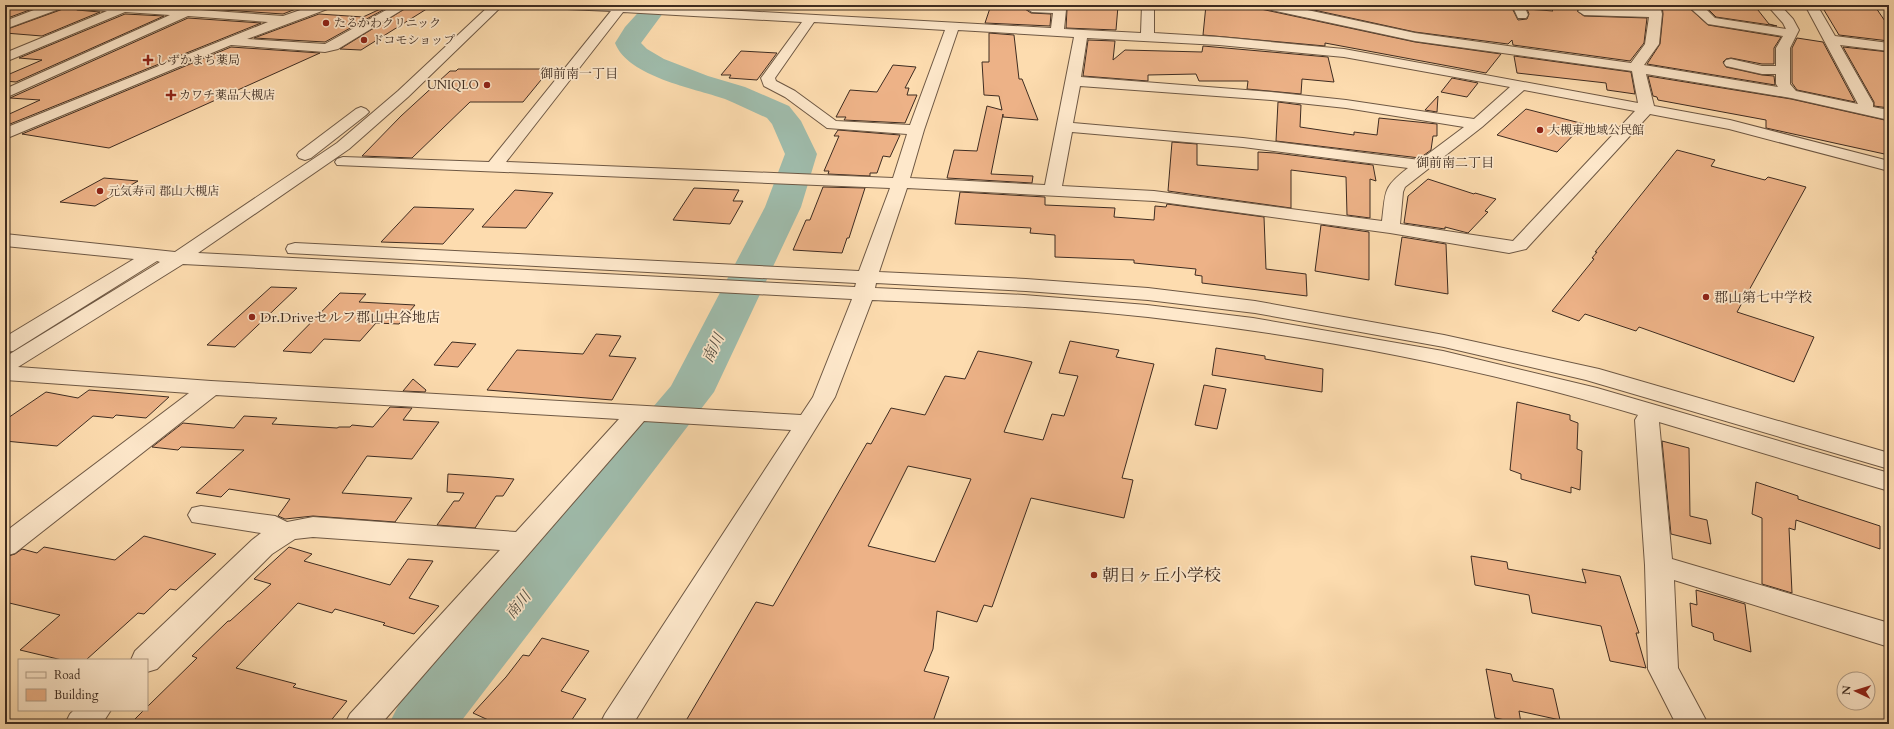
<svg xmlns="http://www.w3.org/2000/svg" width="1894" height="729" font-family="Cardo,'Noto Serif JP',serif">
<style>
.water{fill:#9fbcac;stroke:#788274}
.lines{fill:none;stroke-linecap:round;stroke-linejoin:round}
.river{fill:#9fbcac;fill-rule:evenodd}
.building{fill:#edb287;stroke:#3e2c21;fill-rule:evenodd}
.minor-casing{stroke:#6e5844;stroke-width:2}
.minor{fill:#fee8cb;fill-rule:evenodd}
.poi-dot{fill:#8f2418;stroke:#fee8cb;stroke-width:1.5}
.labels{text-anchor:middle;stroke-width:3.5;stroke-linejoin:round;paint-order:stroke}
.far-poi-label{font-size:12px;fill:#3e2c21;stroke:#fee8cb;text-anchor:start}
.far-neighbourhood-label{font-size:13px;fill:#3e2c21;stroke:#fee8cb}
.poi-label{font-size:14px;fill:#3e2c21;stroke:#fee8cb;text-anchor:start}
.water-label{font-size:15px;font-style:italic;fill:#565044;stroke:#fee8cb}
.near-poi-label{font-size:17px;fill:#3e2c21;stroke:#fee8cb;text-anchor:start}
</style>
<rect width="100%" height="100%" fill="#fddcaf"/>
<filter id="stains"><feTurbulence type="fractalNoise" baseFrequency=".005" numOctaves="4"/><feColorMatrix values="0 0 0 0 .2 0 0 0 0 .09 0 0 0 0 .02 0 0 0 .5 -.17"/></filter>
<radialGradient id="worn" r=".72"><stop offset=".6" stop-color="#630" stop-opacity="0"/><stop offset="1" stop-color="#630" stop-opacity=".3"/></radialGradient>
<path class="water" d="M738,5H827L823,9Z"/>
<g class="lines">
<path class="river" d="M645,5H669L641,43L647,49L664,59L708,76L745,87L789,106L801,121L817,154L801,207L714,392L459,724H389L399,704L671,386L765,207L785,154L772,124L767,118C753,112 739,105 725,99C694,88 628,77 615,43L625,27Z"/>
</g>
<g class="building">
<path d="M5,5H43L5,19Z"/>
<path d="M65,5H70L77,10L100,12L42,36L5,33V30L63,9Z"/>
<path d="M151,5H306L283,14Z"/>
<path d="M389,5H392L325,42L254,38L319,14L363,17Z"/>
<path d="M411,5H433L361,50L340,49Z"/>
<path d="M991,5L1026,6L1025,9L1031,13L1051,14L1050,26L985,23Z"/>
<path d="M1055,5L1118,6L1116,30L1066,28L1067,9L1064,6Z"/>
<path d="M1206,5H1242L1415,42L1501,54L1486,73L1325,43V46L1203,35Z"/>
<path d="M1291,5H1496L1497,7L1512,8L1518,20L1527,19L1529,14L1527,9L1553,11L1547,5H1647V8L1584,6L1577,11L1584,16L1647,18L1644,43L1630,61L1513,45L1512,40L1508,44L1415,32Z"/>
<path d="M1662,5H1686L1708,25L1781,37L1774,48V64H1762L1731,58L1726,59L1723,62L1726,67L1762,75L1774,76L1775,85L1647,64L1660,44L1663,14Z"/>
<path d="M1704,5H1754L1769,24L1777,26L1716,17Z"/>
<path d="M1821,5H1874L1889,27V41L1839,35Z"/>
<path d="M125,14L164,16L16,82L5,81V76L42,60L19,58Z"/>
<path d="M188,18L261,23L5,126V116L40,100L10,98Z"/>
<path d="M989,33L1014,35L1019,79H1022L1038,120L1003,117V114L991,174L1033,176L1032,183L947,178L954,150L977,151L987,106L1002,110L999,96L984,95L982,62H989Z"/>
<path d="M1797,38L1823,42L1855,102L1797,90L1792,83V48Z"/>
<path d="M1088,40L1115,41L1113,60L1125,50L1202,52L1203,46L1328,57L1334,82L1302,79L1301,94L1247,89L1248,81H1199L1196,74L1148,75V81L1083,76Z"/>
<path d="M231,47L320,53L109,148L22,134Z"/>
<path d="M1843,47L1889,52V108L1874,106V102Z"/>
<path d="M741,51L777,53L757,80L729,78L731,75H721Z"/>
<path d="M1514,56L1631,72L1635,94L1607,90L1606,83L1517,73Z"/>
<path d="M893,65L916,67L905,88H909L907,95H917L905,123L844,120L846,117H836L850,90L877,92Z"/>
<path d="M458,69H550L523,102H470L412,158L362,156L401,116L450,71H456Z"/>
<path d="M1648,76L1791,99L1889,121V155L1766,128V120L1658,100L1657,97L1653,96Z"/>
<path d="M1452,78L1478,83L1467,97L1441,92Z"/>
<path d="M1438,96L1437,112L1425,110Z"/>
<path d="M1278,102L1301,105L1300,127L1354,135V132L1377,135L1379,118L1437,124V136H1433L1431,150L1420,158L1276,141Z"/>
<path d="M1526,109L1584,124L1557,152L1497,135Z"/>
<path d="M838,130L900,135L890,157L883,156L877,173H870V176L828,174L829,171H824L839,136H834Z"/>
<path d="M1172,142L1197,144V165L1258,170V152L1275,153L1373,165L1376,181L1370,179V218L1347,215L1346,177L1291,170V208L1168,191Z"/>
<path d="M1677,150L1715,160L1711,166L1765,180L1768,177L1806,187L1737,312L1814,337L1794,382L1639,327L1636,331L1585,314L1579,321L1552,311L1594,259L1592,258L1597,252H1595Z"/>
<path d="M104,178L138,181L95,206L60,202Z"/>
<path d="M1428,179L1474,194L1475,193L1496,199L1485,211L1488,212L1468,233L1445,227V229L1404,223L1408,196Z"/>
<path d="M823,187L865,188L849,238H847L842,253L793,250L806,220H810Z"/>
<path d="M694,188L739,190L733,201H743L730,224L673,220Z"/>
<path d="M515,190L553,193L526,228L482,227Z"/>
<path d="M960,192L1045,197V205L1115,208L1114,217L1154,220L1155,206L1166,207L1167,204L1264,217L1266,269L1306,274L1307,296L1202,283V276L1195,275L1196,269L1134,263V260L1055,257V235L1030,233L1031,228L955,224Z"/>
<path d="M414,207L474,209L443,244L381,242Z"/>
<path d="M1321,225L1369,232V280L1315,271Z"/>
<path d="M1402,237L1446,244L1448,294L1395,285Z"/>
<path d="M271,287L297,288L235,347L207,345Z"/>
<path d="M340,293L366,294L359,302L415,305L399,324L376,323L360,341L324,339L311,353L283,351Z"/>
<path d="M596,334L621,336L609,356L636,358L612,400L487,390L517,350L583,354Z"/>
<path d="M1070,341L1119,350L1116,357L1154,364L1122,478L1133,480L1124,518L1031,498L992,607L984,605L977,622L937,611L933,649L924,671L949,677L932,724H684L756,602L773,606L867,443L871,444L891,408L925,415L945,376L965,379L978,351L1015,358L1032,362L1004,432L1043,440L1052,414L1064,416L1078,376L1059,373ZM908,466L971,479L935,562L868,546Z"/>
<path d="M452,342L476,344L458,367L434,365Z"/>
<path d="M1216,348L1265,356V359L1323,369L1322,392L1212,375Z"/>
<path d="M413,379L426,390L425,392L403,391Z"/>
<path d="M1204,385L1226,389L1217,429L1195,425Z"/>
<path d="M89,390L169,397L146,418L116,415L113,418L93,416L57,446L5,441V420L46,392L78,398Z"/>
<path d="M1517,402L1570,415V420L1578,423L1577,449L1582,451L1580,490L1571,487V493L1521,479V474L1510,470Z"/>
<path d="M390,407L412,408L403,420L439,422L412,459L367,456L342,493L412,498L395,522L313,516L285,519L278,516L290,499L229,489L221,497L196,493L244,450L181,447L178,450L152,447L183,423L234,428L244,416L277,418L272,424L337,428L339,427H350L352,425L373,427Z"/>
<path d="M1662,441L1689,448L1690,516L1707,520L1711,544L1671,534Z"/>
<path d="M448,474L492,477L514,479L503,496H496L475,528L437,525L454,501H459L464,493L447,492Z"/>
<path d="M1756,482L1798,496V499L1880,526V549L1796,520L1795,530L1789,528L1792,593L1762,584V518L1752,514Z"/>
<path d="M144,536L216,554L176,590L170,589L144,614L138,613L86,660H62L20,650L60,615L5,602V557L15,554L22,549L37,553L44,547L115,560Z"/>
<path d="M289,547L312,554L304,561L390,585L408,559L433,561L409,598L439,606L414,634L383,625L385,623L335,609L332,613L298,603L236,668L296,684L293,687L347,701L328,724H130L144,710H147V707L197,658L192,656L228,621H230L271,584L254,579Z"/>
<path d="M1471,556L1507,562L1508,569L1586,583L1582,569L1620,576L1639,633H1636L1646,668L1610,661L1601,626L1532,613L1529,595L1475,585Z"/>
<path d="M1696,590L1745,604L1751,652L1714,640L1713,633L1692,626L1690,603L1697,605Z"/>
<path d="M542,638L589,651L561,691L586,699L569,724H497L473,713L506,677L523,655L529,656Z"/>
<path d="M1486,669L1511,674L1513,681L1553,689L1560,720L1519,711L1521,723L1495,718Z"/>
</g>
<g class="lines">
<g class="minor-casing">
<g id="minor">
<path d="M47,5H64L62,8L5,29V21Z"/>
<path d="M71,5H130L283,16L315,5H332L330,8L247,39L325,44L395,5H410L338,49L325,52L231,45L5,139V128L268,22L188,16L5,98V89L170,15L125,12L5,62V53L107,11L77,9Z"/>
<path d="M490,5H503L408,97L349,149L198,253L855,287L856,283L288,253L286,249L288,245L295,243L859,271L890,188L337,165L335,162L337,159L343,157L489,162L611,11L567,9L561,5H634L1051,28L1053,13L1032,12L1026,8L1029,5L1064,7L1066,10L1064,29L1141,33L1142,5H1154V33L1219,37L1344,49L1638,103L1632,71L1415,41L1267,9L1261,5H1284L1415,33L1631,63L1645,44L1649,17L1584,15L1578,11L1584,7L1649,10L1648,5H1660L1662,14L1659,44L1644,65L1778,87L1776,84V74H1762L1726,66L1724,63L1726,60L1731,59L1762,66H1776V48L1783,36L1708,24L1687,5H1702L1715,18L1786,29L1783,23L1767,5H1780L1793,19L1799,30L1790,48V84L1796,91L1858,104L1805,5H1817L1835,36L1889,43V51L1840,45L1873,103V107L1889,110V120L1791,98L1646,74L1654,106L1730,120L1889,161V171L1729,129L1650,114L1526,249L1509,253L1390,233L1154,201L907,188L879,272L1026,279L1148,288L1255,301L1444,335L1599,369L1889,453V469L1586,380L1444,347L1255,313L1148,300L1026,291L876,283L875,288L1024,295L1147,305L1253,318L1443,351L1597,388L1889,473V491L1659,422L1672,559L1889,623V647L1674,580L1678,668L1708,724H1676L1648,669L1645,565L1635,420L1638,415C1479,367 1314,336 1148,317C1057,307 964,304 872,300L835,397L633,724H600L605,714L791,430L644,421L381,724H345L350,714L500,550L313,537L295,539L272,554L157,669L147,672V660H131L135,651L252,540L261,533L192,522L188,515L192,508L201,506L275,516L287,522L313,517L516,532L619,419L216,395L15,553L5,556V532L189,393L5,380V357L160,262L157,261L13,351L5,352V337L134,259L5,246V234L175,252L337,143L398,91ZM623,12L802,22L761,78L764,86L785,97L827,128L907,134L893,178L506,162ZM814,22L945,30L910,125L836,121L795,91L776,81L775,78ZM958,30L1074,37L1045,185L910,178L924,130ZM1087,38L1219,45L1344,57L1510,87L1474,119L1346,100L1271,92L1081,77ZM1080,86L1271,100L1346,108L1464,127L1420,160L1243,138L1073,123ZM1524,90L1635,111L1513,241L1400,224L1403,192L1405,187L1482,127ZM1072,132L1243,147L1408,168C1382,188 1386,191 1382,221L1154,191L1062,186ZM183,264L852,299L813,397L801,415L211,381L18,367Z"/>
<path d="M1512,5H1524L1528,15L1526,18H1518Z"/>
<path d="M361,107L366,109L369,112L366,115L311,158L305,160L299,158L297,155L299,152L356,109Z"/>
<path d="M74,710H111L102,724H65L70,714Z"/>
</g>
</g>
<use href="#minor" class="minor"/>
</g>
<g class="poi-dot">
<circle cx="326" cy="23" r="4"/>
<circle cx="364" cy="40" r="4"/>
<path d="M146 54h4v4h4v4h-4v4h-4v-4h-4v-4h4z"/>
<circle cx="487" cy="85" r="4"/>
<path d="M169 89h4v4h4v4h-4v4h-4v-4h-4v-4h4z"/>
<circle cx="1540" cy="130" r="4"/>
<circle cx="100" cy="191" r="4"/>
<circle cx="1706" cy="297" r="4"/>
<circle cx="252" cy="317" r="4"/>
<circle cx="1094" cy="575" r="4"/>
</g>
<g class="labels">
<g class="far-poi-label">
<text x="334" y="27">たるかわクリニック</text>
<text x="372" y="44">ドコモショップ</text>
<text x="156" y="64">しずかまち薬局</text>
<text x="479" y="89" text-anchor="end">UNIQLO</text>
<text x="179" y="99">カワチ薬品大槻店</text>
<text x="1548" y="134">大槻東地域公民館</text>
<text x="108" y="195">元気寿司 郡山大槻店</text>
</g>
<g class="far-neighbourhood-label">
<text x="579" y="78">御前南一丁目</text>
<text x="1455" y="167">御前南二丁目</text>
</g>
<g class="poi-label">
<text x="1714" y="302">郡山第七中学校</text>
<text x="260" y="322">Dr.Driveセルフ郡山中谷地店</text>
</g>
<g class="water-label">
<text transform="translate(713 348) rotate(-64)" y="5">南川</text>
<text transform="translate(518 605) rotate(-51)" y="5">南川</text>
</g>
<g class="near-poi-label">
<text x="1102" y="581">朝日ヶ丘小学校</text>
</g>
</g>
<rect width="1894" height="729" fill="none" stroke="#fddcaf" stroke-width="20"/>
<rect x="6" y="6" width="1882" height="717" fill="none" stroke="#3e2c21" stroke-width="2"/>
<rect x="10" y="10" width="1874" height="709" fill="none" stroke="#3e2c21"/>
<rect x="18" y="659" width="130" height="52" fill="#fee8cb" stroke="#b19d87"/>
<rect x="26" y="672" width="20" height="6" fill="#fee8cb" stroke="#b19d87"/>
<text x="54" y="679" font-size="12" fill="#3e2c21">Road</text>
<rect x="26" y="689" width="20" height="12" fill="#edb287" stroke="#b19d87"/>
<text x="54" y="699" font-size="12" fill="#3e2c21">Building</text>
<g transform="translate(1856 691) rotate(274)"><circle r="19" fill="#fee8cb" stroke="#b19d87"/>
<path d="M0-3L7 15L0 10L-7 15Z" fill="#8f2418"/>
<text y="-6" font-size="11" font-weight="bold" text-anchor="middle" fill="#3e2c21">N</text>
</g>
<rect width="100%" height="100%" filter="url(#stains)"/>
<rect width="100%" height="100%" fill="url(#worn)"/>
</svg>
